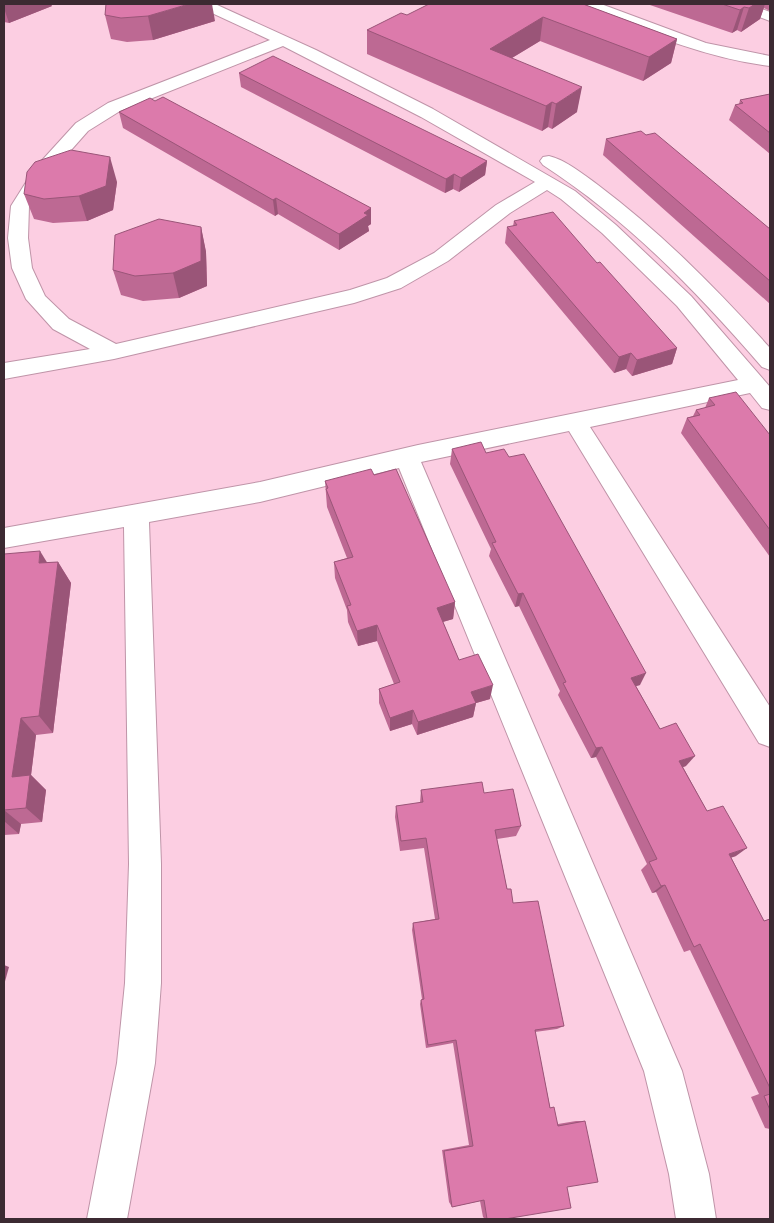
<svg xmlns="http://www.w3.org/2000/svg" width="774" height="1223" font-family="'DM Sans',sans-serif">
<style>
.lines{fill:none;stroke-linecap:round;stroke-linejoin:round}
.minor-casing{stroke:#bf94a8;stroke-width:2}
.minor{fill:#fff;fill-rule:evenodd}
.wall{fill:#bd6993}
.shaded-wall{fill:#9a5578}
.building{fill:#dc7aab;stroke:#9a5578}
</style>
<rect width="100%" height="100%" fill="#fccee2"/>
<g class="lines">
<g class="minor-casing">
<g id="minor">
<path d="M197,4H215L316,50L433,109L575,191L616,225L691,296L770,387V410L762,408L750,393L590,427L770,707V747L759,743L569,431L421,462L682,1071L709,1174L716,1219H676L669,1174L644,1071L399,468L260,502L149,522L161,864V983L155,1063L127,1219H87L117,1063L125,983L129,864L124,527L4,548V528L260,482L418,445L738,380L677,306L602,233L561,199L547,190L510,213L448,261L401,288L354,303L114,359L4,379V363L90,349L53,329L26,299L12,268L8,238L11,206L35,168L76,123L108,103L270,40L199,7ZM283,46L421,117L535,182L496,205L434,253L387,278L350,290L116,344L69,319L45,296L32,268L28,238L29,206L49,175L88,131L120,111Z"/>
<path d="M582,4H601L706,43L770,56V66C705,58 644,32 584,7Z"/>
<path d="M730,4H749L770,12V21L732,7Z"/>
<path d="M549,156C566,160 584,175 598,185C662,233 717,289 770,348V370L762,367C695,290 629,221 543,165L540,161L543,157Z"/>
</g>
</g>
<use href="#minor" class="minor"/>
</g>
<g class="wall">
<path d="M4,4L52,6L9,23L4,22Z"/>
<path d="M106,4L215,21L153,40L127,42L111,39L105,15Z"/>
<path d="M583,4L677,39L671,63L643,81L540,41L512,58L577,112L552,129L548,127L542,131L367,54V30L407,15Z"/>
<path d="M647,4H770V11L764,8L760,19L741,32L737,30L732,33Z"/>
<path d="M239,73L487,161L485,175L459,192L453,189L445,193L241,87Z"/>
<path d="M770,94V154L729,120L735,105L739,104L740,100Z"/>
<path d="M119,112L371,208V224L368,226L369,231L339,250L278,214L275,216L123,128Z"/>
<path d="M646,135L770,229V304L603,155L606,139Z"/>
<path d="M117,182L113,210L87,221L53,223L34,219L24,194Z"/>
<path d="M514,221L597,263L677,348L672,364L632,376L626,369L614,373L505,243L507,227L513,226Z"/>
<path d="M201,227L206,252L207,286L179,298L143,301L121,295L113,270Z"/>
<path d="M709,398L770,435V557L681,433L687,418L693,416L696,410L705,408Z"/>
<path d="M452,449L486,453L640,685L636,686L660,729L686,766L683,767L707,811L736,856L731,857L764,921L770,919V1129L765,1128L751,1097L759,1094L690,950L684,952L656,892L652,893L641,870L647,864L596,757L591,758L558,695L560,691L519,606L515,607L489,556L491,549L450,464Z"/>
<path d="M374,475L455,602L453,619L443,622L459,660L490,699L476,703L473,717L417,735L412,724L390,731L379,703V689L394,684L377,641L358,646L348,622L347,610L335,578L334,562L347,558L327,507L325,481Z"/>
<path d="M4,554L48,563L58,562L71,583L53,733L36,735L31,775L46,790L42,822L21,824L19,834L4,835Z"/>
<path d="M421,790L484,793L521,826L516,836L497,839L507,889L564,1026L557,1029L535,1032L550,1107L558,1124L576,1121H585L567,1187L505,1219H485L483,1217L480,1201L452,1207L449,1202L442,1150L469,1145L453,1043L426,1048L420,1004L421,1000L422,999L412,930L413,923L435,919L424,848L400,851L395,817L396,806L420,803Z"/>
</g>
<g class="shaded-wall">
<path d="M4,4H51L52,6L9,23L4,8Z"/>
<path d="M189,4H212L215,21L153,40L148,16Z"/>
<path d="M755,4H765L760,19L741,32L749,8Z"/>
<path d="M744,7L737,30L732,33L740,10Z"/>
<path d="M543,17L540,41L487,73L490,49Z"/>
<path d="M677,39L671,63L643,81L649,57Z"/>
<path d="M582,87L577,112L552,129L556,104Z"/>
<path d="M552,102L548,127L542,131L546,106Z"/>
<path d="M110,157L117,182L113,210L87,221L79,196Z"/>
<path d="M487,161L485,175L459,192L461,178Z"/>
<path d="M454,174L453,189L445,193L446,179Z"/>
<path d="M276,198L278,214L275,216L273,200Z"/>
<path d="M371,208V224L368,226L369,231L339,250V234L364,213Z"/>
<path d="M201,227L206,252L207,286L179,298L173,273Z"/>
<path d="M677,348L672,364L632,376L637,360Z"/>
<path d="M631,353L626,369L614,373L619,357Z"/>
<path d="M40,551L53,572L39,563Z"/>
<path d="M58,562L71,583L53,733L39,716Z"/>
<path d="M523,593L519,606L515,607L518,594Z"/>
<path d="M455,602L453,619L435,624L437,608Z"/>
<path d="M377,625V641L358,646L357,631Z"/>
<path d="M646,673L640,685L625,689L631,678Z"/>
<path d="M493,685L490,699L476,703L473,717L417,735L418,722L471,692Z"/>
<path d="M413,710L412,724L390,731V718Z"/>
<path d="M21,718L36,735L31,775L46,790L42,822L26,808L12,777Z"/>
<path d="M602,747L596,757L591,758L596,748Z"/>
<path d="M695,756L686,766L671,771L679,761Z"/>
<path d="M4,810L21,824L19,834L4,821Z"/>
<path d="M747,848L736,856L719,862L729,854Z"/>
<path d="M665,885L656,892L652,893L661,886Z"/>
<path d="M4,965L9,967L4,985Z"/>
</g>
<g class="building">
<path d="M106,4H189L148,16L121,18L105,15Z"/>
<path d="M429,4H583L677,39L649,57L543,17L490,49L582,87L556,104L552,102L546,106L367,30L401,13L407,15Z"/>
<path d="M722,4H755L749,8L744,7L740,10Z"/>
<path d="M273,56L487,161L461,178L454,174L446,179L239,73Z"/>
<path d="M770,94V133L735,105L743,103L740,100Z"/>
<path d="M163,97L371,208L364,213L368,215L339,234L276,198L273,200L119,112L150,98L155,101Z"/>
<path d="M641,131L646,135L655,133L770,229V281L606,139Z"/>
<path d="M71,150L110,157L106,186L79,196L44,199L24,194L27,172L35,162Z"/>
<path d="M553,212L597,263L600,262L677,348L637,360L631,353L619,357L507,227L517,225L514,221Z"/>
<path d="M159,219L201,227V261L173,273L135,276L113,270L115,235Z"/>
<path d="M736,392L770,435V530L687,418L700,415L696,410L715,405L709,398Z"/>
<path d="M481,442L486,453L504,449L509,457L524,454L646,673L631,678L660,729L676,723L695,756L679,761L707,811L723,806L747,848L729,854L764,921L770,919V1088L700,944L694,947L665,885L661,886L649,862L657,859L602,747L596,748L563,683L566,682L523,593L518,594L492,543L496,542L452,449Z"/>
<path d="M371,469L374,475L396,469L455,602L437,608L459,660L478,654L493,685L471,692L476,703L418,722L413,710L390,718L379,689L400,682L377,625L357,631L347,606L351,605L334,562L353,557L326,489L328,488L325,481Z"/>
<path d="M40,551L39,563L58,562L39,716L21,718L12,777L30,775L26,808L4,810V554Z"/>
<path d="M482,782L484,793L513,789L521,826L495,830L507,889H511L513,903L538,901L564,1026L535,1030L550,1108L554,1107L558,1126L585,1121L598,1182L567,1187L571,1208L505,1219H487L484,1200L452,1207L444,1151L473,1146L456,1040L428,1045L421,1000L424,999L413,923L439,919L426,838L401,841L396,806L423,802L421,790Z"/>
<path d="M770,1094V1110L764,1096Z"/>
</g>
<rect width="774" height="1223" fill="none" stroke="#3c2a32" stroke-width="10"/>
</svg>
